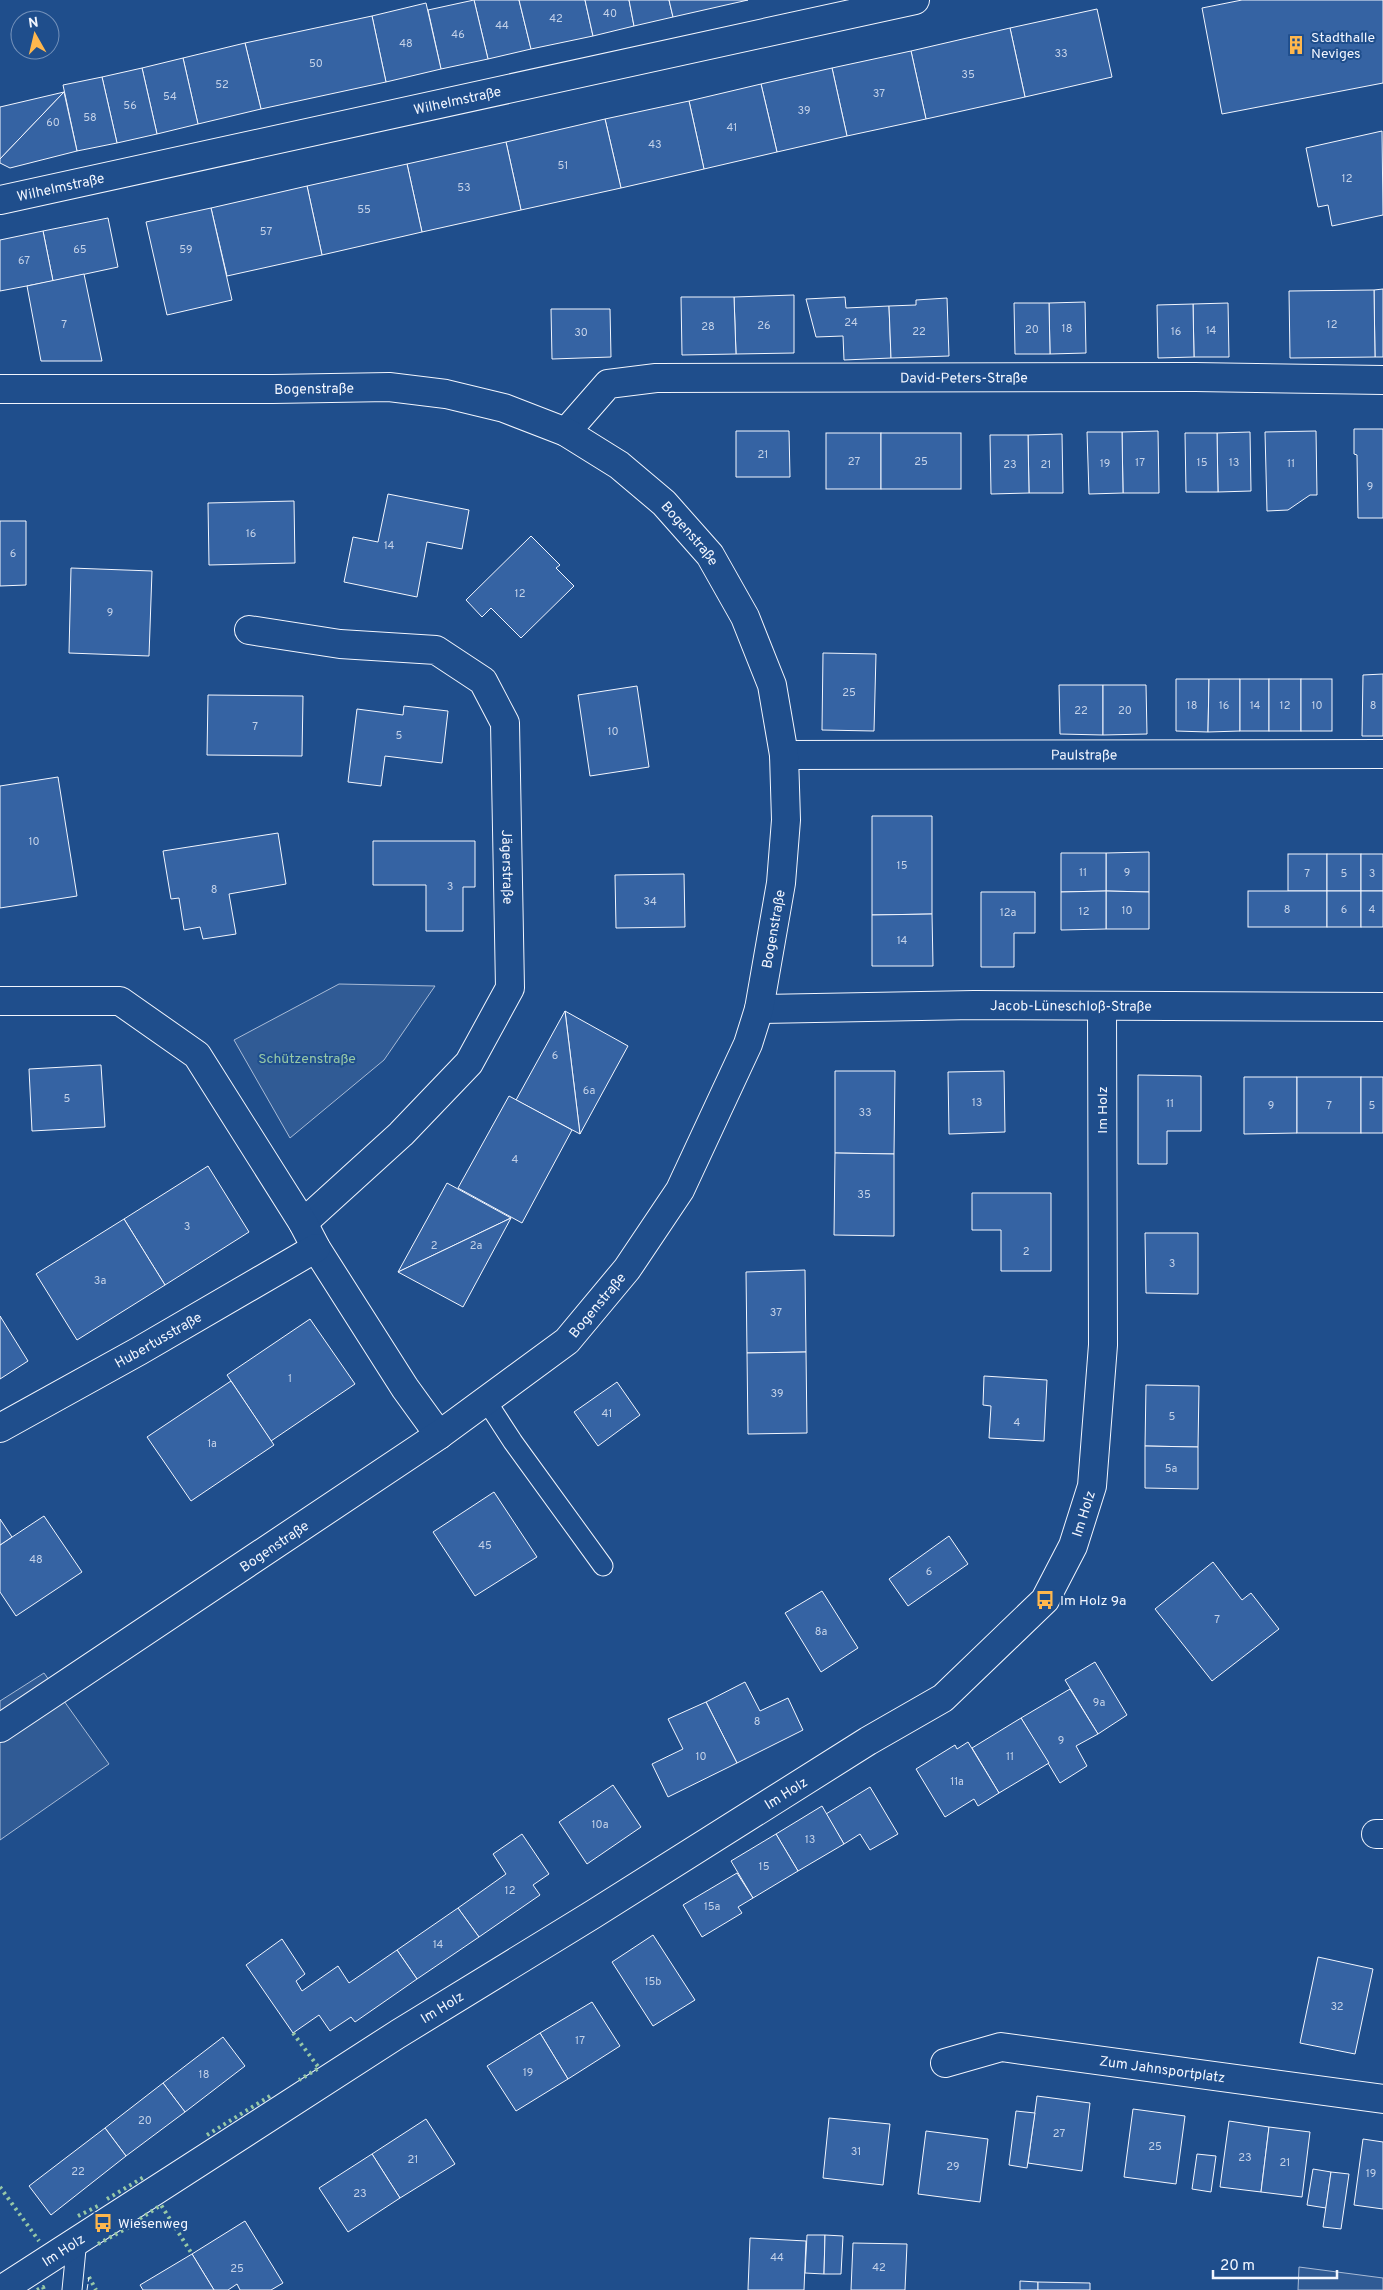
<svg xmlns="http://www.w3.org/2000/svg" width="1383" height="2290" font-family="Overpass,sans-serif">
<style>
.built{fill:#305b95;stroke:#a8bbd7}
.building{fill:#3563a3;stroke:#f2f6ff}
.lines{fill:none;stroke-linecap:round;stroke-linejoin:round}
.lane-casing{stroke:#f2f6ff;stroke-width:21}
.street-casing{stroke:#f2f6ff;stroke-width:30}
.secondary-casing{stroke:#f2f6ff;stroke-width:30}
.lane{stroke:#1f4e8c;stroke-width:19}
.street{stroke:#1f4e8c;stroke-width:28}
.secondary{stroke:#1f4e8c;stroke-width:28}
.hedge{stroke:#97c8a6;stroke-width:4;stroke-dasharray:2.5 4;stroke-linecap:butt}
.fence{stroke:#f2f6ff;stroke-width:1;stroke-dasharray:6 2.5;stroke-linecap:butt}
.labels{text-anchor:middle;stroke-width:4;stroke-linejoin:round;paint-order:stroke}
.number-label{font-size:11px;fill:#c3d1e8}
.poi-label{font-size:14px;fill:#f2f6ff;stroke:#1f4e8c;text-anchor:start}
.street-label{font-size:14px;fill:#f2f6ff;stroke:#1f4e8c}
.park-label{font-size:14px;fill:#97c8a6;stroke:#1f4e8c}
</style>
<rect width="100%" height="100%" fill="#1f4e8c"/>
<g class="built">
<path d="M339,984L435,986L384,1060L290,1138L234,1040Z"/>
<path d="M44,1673L109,1764L0,1840V1701Z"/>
<path d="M1299,2267L1383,2278V2290H1298Z"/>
</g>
<g class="building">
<path d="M474,0H519L531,49L488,59Z"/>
<path d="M474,0L488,59L441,69L428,10Z"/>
<path d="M519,0H585L593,36L531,49Z"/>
<path d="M585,0H629L634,26L593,36Z"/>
<path d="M629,0H669L673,17L634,26Z"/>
<path d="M669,0H748L673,17Z"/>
<path d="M1242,0H1383V83L1222,114L1202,8Z"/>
<path d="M426,3L441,69L386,82L372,16Z"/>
<path d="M1097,9L1112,77L1025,97L1010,28Z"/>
<path d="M372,16L386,82L261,109L245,43Z"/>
<path d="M1010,28L1025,97L926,119L911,51Z"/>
<path d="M245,43L261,109L198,124L183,58Z"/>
<path d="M911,51L926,119L847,136L832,68Z"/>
<path d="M183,58L198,124L157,134L142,68Z"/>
<path d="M142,68L157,134L117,143L102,77Z"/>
<path d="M832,68L847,136L777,152L761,84Z"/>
<path d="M102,77L117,143L77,151L63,85Z"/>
<path d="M761,84L777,152L704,169L689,101Z"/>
<path d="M64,92L0,159V107Z"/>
<path d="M64,92L77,151L10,168L0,163V159Z"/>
<path d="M689,101L704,169L621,188L605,119Z"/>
<path d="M605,119L621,188L521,210L506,142Z"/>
<path d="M1382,131L1383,215L1332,226L1328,205L1318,207L1306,148Z"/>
<path d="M506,142L521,210L422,232L407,164Z"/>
<path d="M407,164L422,232L322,255L307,186Z"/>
<path d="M307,186L322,255L227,276L211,208Z"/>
<path d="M211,208L232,300L167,315L146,222Z"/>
<path d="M108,218L118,267L53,281L43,231Z"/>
<path d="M43,231L53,281L0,291V240Z"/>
<path d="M84,274L102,361H41L27,286Z"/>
<path d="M1383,289V357H1375L1374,290Z"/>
<path d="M1374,290L1375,357L1290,358L1289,291Z"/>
<path d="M794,295V353L736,354L734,297Z"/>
<path d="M681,297H734L736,354L682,355Z"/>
<path d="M845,297L846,308L889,306L891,358L844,360L843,336L816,337L806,299Z"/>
<path d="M947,298L949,356L891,358L889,306L916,305V300Z"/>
<path d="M1085,302L1086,353L1050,354L1049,303Z"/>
<path d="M1014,303H1049L1050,354H1015Z"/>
<path d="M1228,303L1229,357H1194L1193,304Z"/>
<path d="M1193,304L1194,357L1158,358L1157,305Z"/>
<path d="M551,309H610L611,357L552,359Z"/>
<path d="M1354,429H1383V518H1358L1357,455L1354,454Z"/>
<path d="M736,431H789L790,477H736Z"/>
<path d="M1158,431L1159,493H1123L1122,432Z"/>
<path d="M1316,431L1317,495H1310L1288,510L1267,511L1265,432Z"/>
<path d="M1087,432H1122L1123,493L1089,494Z"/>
<path d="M1250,432L1251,491L1218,492L1217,433Z"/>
<rect x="826" y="433" width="55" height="56"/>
<rect x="881" y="433" width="80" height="56"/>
<path d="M1185,433H1217L1218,492H1186Z"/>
<path d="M1062,434L1063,493H1029L1028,435Z"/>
<path d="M990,435H1028L1029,493L991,494Z"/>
<path d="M388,494L469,510L462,549L427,542L417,597L344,582L353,537L378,542Z"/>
<path d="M294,501L295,563L209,565L208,503Z"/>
<path d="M0,521H26V585L0,586Z"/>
<path d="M531,536L560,565L556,568L574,586L521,638L491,608L482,617L466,600Z"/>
<path d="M71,568L152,571L149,656L69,653Z"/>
<path d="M823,653L876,654L874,731L822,730Z"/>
<path d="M1383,674V736H1362L1363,675Z"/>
<path d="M1176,679H1209L1208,732L1176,731Z"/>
<path d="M1209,679H1240V731L1208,732Z"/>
<rect x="1240" y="679" width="29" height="52"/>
<rect x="1269" y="679" width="32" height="52"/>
<rect x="1301" y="679" width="31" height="52"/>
<path d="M1059,685H1103V735L1060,734Z"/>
<path d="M1103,685H1146L1147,734L1103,735Z"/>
<path d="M637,686L649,767L590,776L578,695Z"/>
<path d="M208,695L303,696L302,756L207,755Z"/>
<path d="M404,706L448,711L442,763L385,756L381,786L348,782L357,709L403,715Z"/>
<path d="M58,777L77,896L0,908V786Z"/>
<path d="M872,816H932V914L872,915Z"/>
<path d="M278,833L286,884L229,894L236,934L203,939L200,927L184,930L179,898L171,899L163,851Z"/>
<path d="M373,841H475V887H463V931H426V885H373Z"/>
<path d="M1149,852V892L1106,891V853Z"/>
<path d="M1061,853H1106V891L1061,892Z"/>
<rect x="1288" y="854" width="39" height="37"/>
<rect x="1327" y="854" width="34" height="37"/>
<rect x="1361" y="854" width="22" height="37"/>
<path d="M684,874L685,927L616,928L615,875Z"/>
<path d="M1106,891L1149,892V929H1106Z"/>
<path d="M1106,891V929L1061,930V892Z"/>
<rect x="1248" y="891" width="79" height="36"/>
<rect x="1327" y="891" width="34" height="36"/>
<rect x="1361" y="891" width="22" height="36"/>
<path d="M981,892H1035V933H1014V967H981Z"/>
<path d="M932,914L933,966H872V915Z"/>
<path d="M565,1011L628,1046L580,1134Z"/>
<path d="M565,1011L580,1134L516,1100Z"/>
<path d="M101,1065L105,1127L32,1131L29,1069Z"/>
<path d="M835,1071H895L894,1154L835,1153Z"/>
<path d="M1004,1071L1005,1132L949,1134L948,1072Z"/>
<path d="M1138,1075L1201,1076V1131H1167V1164H1138Z"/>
<path d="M1244,1077H1297V1133L1244,1134Z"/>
<rect x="1297" y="1077" width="64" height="56"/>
<rect x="1361" y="1077" width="22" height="56"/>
<path d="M509,1096L572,1130L522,1223L458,1188Z"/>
<path d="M835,1153L894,1154V1236L834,1235Z"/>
<path d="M208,1166L249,1232L165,1285L124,1219Z"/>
<path d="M447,1183L511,1218L398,1272Z"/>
<path d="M972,1193H1051V1271H1001V1230H972Z"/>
<path d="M511,1218L463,1307L398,1272Z"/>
<path d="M124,1219L165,1285L77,1340L36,1274Z"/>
<path d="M1145,1233H1198V1294L1146,1293Z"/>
<path d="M805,1270L806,1352L747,1353L746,1272Z"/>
<path d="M0,1316L28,1361L0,1379Z"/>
<path d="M310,1319L355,1384L271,1441L227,1375Z"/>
<path d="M806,1352L807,1433L748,1434L747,1353Z"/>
<path d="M984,1376L1047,1380L1044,1441L989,1438L991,1406L983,1405Z"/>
<path d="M231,1381L274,1445L191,1501L147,1437Z"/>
<path d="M617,1382L640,1415L598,1446L574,1412Z"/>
<path d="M1146,1385L1199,1386L1198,1447L1145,1446Z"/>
<path d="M1145,1446L1198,1447V1489L1145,1488Z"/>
<path d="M494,1492L537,1557L475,1596L433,1532Z"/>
<path d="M44,1516L82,1572L16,1616L0,1592V1545Z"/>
<path d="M0,1519L12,1537L0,1545Z"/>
<path d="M949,1536L968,1564L908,1606L889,1579Z"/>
<path d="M1213,1562L1242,1600L1251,1593L1279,1629L1212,1681L1155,1609Z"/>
<path d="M822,1591L858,1648L821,1672L785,1613Z"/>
<path d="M1095,1662L1127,1715L1098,1734L1065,1680Z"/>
<path d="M745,1682L760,1711L788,1698L803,1730L737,1763L706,1702Z"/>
<path d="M1070,1689L1098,1734L1076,1746L1087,1766L1060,1783L1021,1718Z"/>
<path d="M706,1702L737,1763L668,1797L652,1764L683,1749L668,1719Z"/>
<path d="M1021,1718L1049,1763L999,1793L972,1748Z"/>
<path d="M968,1742L999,1793L978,1806L974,1799L945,1817L916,1769L955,1745L957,1749Z"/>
<path d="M613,1785L641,1827L587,1864L559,1822Z"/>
<path d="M870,1787L898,1834L870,1850L860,1834L844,1844L826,1814Z"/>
<path d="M822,1806L844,1844L798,1871L776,1834Z"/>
<path d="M522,1834L549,1874L533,1885L540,1895L479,1937L458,1908L506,1874L493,1854Z"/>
<path d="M776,1834L798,1871L753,1898L731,1861Z"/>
<path d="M737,1873L753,1898L738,1907L742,1913L702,1937L683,1905Z"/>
<path d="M458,1908L479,1937L417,1979L397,1950Z"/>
<path d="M653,1935L695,2000L653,2026L612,1962Z"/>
<path d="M282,1939L305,1974L296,1981L302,1991L338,1966L349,1983L397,1950L417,1979L355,2022L351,2017L330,2031L319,2015L293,2033L246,1965Z"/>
<path d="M1318,1957L1373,1969L1355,2054L1300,2043Z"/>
<path d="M592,2002L620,2046L568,2079L540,2033Z"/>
<path d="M540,2033L568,2079L516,2111L487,2066Z"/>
<path d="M223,2037L245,2066L185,2112L163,2083Z"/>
<path d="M163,2083L185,2112L126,2156L105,2128Z"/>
<path d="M1037,2096L1090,2103L1082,2171L1028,2163Z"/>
<path d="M1133,2109L1185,2116L1176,2184L1124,2177Z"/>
<path d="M1016,2111L1035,2113L1027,2168L1009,2165Z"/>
<path d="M829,2118L890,2124L883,2185L823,2178Z"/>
<path d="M426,2119L455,2164L400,2198L372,2154Z"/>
<path d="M1229,2121L1269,2127L1261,2192L1220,2187Z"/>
<path d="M1269,2127L1310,2132L1302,2197L1261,2192Z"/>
<path d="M105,2128L126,2156L51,2215L29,2186Z"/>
<path d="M926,2131L988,2139L980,2202L918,2194Z"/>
<path d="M1363,2139L1383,2142V2209L1354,2205Z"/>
<path d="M372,2154L400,2198L348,2232L319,2188Z"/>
<path d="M1197,2154L1216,2156L1211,2192L1192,2189Z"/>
<path d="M1313,2169L1331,2172L1326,2208L1307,2205Z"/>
<path d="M1331,2172L1349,2174L1341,2229L1323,2227Z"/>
<path d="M245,2221L283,2283L271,2290H240L237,2284L228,2290H214L192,2254Z"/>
<path d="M807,2235H825L824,2274L805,2273Z"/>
<path d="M825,2235L843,2236L841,2274H824Z"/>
<path d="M750,2238L806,2241L804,2290H748Z"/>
<path d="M853,2243L907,2244L905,2290H851Z"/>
<path d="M192,2254L214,2290H143L140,2285Z"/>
<path d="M1020,2281L1038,2282V2290H1020Z"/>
<path d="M1038,2282L1090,2283V2290H1038Z"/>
</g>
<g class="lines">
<g class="lane-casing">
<g id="lane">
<path d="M487,1402L513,1442L603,1566"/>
<path d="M72,2290L77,2239"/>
</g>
</g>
<g class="street-casing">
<g id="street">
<path id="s1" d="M566,432L608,384L656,378L1195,377L1383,380"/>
<path id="s2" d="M249,630L340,644L436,650L483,681L505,723L510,988L469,1063L401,1134L303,1223"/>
<path id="s3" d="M784,755L1383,754"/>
<path d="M0,1001H120L197,1055L303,1223L316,1248L405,1388L439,1435"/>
<path id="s4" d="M759,1009L974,1005L1383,1007"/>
<path id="s5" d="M0,1428L139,1351L316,1248"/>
<path d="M1376,1834H1383"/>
<path id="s6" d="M945,2063L1001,2047L1383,2099"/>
<path id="s7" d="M1,2290L398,2034L592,1915L868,1741L943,1698L1045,1600L1073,1546L1092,1486L1103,1345L1102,1006"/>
</g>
</g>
<g class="secondary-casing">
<g id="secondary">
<path id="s8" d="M0,200L915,0"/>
<path id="s9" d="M0,389H273L389,387L446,394L504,408L566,432L619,465L664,503L710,555L745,617L772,685L784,755L786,820L781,883L759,1009L748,1044L680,1190L627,1269L567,1341L439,1435L0,1728"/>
</g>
</g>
<use href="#lane" class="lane"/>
<use href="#street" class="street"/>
<use href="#secondary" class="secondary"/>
<g class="hedge">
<path d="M293,2033L319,2068L299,2080"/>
<path d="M207,2135L270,2096"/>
<path d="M0,2187L39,2241"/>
<path d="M107,2199L144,2177"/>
<path d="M78,2216L98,2206"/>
<path d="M140,2219L161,2205L192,2254"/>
<path d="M98,2244L129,2227"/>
<path d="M89,2277L96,2290"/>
<path d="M37,2290L43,2287L44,2290"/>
</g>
<path class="fence" d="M87,2290L89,2277"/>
</g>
<defs>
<g id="building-bare" transform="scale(1.5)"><path d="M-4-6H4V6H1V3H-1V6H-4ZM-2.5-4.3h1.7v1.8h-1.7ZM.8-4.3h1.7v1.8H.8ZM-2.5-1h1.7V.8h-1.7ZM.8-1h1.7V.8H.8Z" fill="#ffb74d" stroke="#1f4e8c" stroke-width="2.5" paint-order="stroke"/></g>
<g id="bus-bare" transform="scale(1.5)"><path d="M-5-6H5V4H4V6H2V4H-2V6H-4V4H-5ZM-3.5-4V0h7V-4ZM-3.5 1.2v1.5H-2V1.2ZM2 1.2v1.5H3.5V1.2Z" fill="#ffb74d" stroke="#1f4e8c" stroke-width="2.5" paint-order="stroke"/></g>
</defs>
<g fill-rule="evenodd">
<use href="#building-bare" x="1296" y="45"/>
<use href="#bus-bare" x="1045" y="1600"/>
<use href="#bus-bare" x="103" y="2223"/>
</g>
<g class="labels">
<g class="number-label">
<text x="610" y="17">40</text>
<text x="556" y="22">42</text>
<text x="502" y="29">44</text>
<text x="458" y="38">46</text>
<text x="406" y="47">48</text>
<text x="1061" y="57">33</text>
<text x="316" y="67">50</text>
<text x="968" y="78">35</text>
<text x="222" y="88">52</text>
<text x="879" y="97">37</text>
<text x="170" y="100">54</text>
<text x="130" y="109">56</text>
<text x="804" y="114">39</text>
<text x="90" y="121">58</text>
<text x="53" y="126">60</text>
<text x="732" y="131">41</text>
<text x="655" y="148">43</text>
<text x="563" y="169">51</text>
<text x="1347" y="182">12</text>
<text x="464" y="191">53</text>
<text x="364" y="213">55</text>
<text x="266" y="235">57</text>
<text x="80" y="253">65</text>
<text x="186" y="253">59</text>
<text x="24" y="264">67</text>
<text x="851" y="326">24</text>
<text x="64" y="328">7</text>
<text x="1332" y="328">12</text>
<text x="764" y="329">26</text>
<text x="708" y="330">28</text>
<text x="1067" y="332">18</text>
<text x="1032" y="333">20</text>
<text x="1211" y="334">14</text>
<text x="919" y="335">22</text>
<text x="1176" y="335">16</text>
<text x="581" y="336">30</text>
<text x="763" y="458">21</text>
<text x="854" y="465">27</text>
<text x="921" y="465">25</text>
<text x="1140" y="466">17</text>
<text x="1202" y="466">15</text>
<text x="1234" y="466">13</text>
<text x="1105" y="467">19</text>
<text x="1291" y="467">11</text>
<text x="1010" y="468">23</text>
<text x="1046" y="468">21</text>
<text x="1370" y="490">9</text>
<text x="251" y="537">16</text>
<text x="389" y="549">14</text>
<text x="13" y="557">6</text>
<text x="520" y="597">12</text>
<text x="110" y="616">9</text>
<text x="849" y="696">25</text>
<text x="1192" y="709">18</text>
<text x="1224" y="709">16</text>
<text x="1255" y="709">14</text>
<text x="1285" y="709">12</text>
<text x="1317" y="709">10</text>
<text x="1373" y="709">8</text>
<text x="1081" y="714">22</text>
<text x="1125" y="714">20</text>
<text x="255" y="730">7</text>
<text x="613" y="735">10</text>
<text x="399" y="739">5</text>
<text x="34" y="845">10</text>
<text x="902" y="869">15</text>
<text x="1083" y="876">11</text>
<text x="1127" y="876">9</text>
<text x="1307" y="877">7</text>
<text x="1344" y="877">5</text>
<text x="1372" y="877">3</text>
<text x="450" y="890">3</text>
<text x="214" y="893">8</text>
<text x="650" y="905">34</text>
<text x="1287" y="913">8</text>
<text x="1344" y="913">6</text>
<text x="1372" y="913">4</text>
<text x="1127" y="914">10</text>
<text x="1084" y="915">12</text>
<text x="1008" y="916">12a</text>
<text x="902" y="944">14</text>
<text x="555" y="1059">6</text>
<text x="589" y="1094">6a</text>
<text x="67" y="1102">5</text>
<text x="977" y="1106">13</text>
<text x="1170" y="1107">11</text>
<text x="1271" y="1109">9</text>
<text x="1329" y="1109">7</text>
<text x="1372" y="1109">5</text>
<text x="865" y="1116">33</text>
<text x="515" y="1163">4</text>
<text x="864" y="1198">35</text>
<text x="187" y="1230">3</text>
<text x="434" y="1249">2</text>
<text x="476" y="1249">2a</text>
<text x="1026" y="1255">2</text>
<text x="1172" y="1267">3</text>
<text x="100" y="1284">3a</text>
<text x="776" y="1316">37</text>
<text x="290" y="1382">1</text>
<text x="777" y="1397">39</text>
<text x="607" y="1417">41</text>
<text x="1172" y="1420">5</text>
<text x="1017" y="1426">4</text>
<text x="212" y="1447">1a</text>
<text x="1171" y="1472">5a</text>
<text x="485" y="1549">45</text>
<text x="36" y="1563">48</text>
<text x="929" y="1575">6</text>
<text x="1217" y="1623">7</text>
<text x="821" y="1635">8a</text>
<text x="1099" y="1706">9a</text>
<text x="757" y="1725">8</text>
<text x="1061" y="1744">9</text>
<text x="701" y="1760">10</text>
<text x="1010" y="1760">11</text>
<text x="957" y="1785">11a</text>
<text x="600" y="1828">10a</text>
<text x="810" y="1843">13</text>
<text x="764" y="1870">15</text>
<text x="510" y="1894">12</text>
<text x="712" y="1910">15a</text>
<text x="438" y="1948">14</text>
<text x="653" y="1985">15b</text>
<text x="1337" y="2010">32</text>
<text x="580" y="2044">17</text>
<text x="528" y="2076">19</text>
<text x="204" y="2078">18</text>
<text x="145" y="2124">20</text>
<text x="1059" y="2137">27</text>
<text x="1155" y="2150">25</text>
<text x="856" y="2155">31</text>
<text x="1245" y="2161">23</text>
<text x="413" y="2163">21</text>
<text x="1285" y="2166">21</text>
<text x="953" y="2170">29</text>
<text x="78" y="2175">22</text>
<text x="1371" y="2177">19</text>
<text x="360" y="2197">23</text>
<text x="777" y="2261">44</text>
<text x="879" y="2271">42</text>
<text x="237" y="2272">25</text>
</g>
<g class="poi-label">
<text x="1311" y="42">Stadthalle<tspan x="1311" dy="16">Neviges</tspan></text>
<text x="1060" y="1605">Im Holz 9a</text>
<text x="118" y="2228">Wiesenweg</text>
</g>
<g class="street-label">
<text dy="5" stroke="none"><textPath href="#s8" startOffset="468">Wilhelmstraße</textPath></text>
<text dy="5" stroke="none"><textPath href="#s8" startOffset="62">Wilhelmstraße</textPath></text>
<text dy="5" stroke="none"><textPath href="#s1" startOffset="420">David-Peters-Straße</textPath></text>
<text dy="5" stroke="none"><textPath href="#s9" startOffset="314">Bogenstraße</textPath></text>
<text dy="5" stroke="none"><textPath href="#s9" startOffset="734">Bogenstraße</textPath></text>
<text dy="5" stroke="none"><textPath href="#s3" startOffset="300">Paulstraße</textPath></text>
<text dy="5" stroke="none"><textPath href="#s2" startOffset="436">Jägerstraße</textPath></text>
<text transform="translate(773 929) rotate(-80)" y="5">Bogenstraße</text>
<text dy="5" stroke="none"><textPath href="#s4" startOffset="312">Jacob-Lüneschloß-Straße</textPath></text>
<text transform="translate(1102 1110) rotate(-90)" y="5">Im Holz</text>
<text transform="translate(597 1305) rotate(-50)" y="5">Bogenstraße</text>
<text dy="5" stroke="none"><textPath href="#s5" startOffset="181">Hubertusstraße</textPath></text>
<text dy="5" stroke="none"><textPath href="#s7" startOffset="1349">Im Holz</textPath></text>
<text transform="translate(274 1546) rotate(-34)" y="5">Bogenstraße</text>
<text dy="5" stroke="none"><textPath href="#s7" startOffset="929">Im Holz</textPath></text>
<text dy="5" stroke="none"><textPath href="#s7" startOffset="524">Im Holz</textPath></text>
<text dy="5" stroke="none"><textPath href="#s6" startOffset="221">Zum Jahnsportplatz</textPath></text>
<text dy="5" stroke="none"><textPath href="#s7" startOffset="74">Im Holz</textPath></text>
</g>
<g class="park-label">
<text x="307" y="1063">Schützenstraße</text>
</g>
</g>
<g transform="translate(35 35) rotate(352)"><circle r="24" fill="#1f4e8c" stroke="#7391ba"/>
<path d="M0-4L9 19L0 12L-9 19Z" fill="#ffb74d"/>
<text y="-8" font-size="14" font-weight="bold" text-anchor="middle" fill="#f2f6ff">N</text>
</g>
<path d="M1213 2270v8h124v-8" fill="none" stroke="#f2f6ff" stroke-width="2.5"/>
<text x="1220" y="2270" font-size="15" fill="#f2f6ff" stroke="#1f4e8c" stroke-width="4" paint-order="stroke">20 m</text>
</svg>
